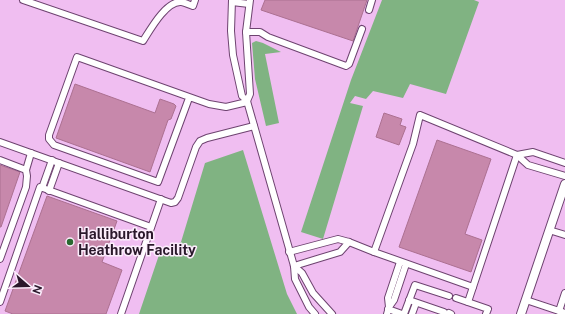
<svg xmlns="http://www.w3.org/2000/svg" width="565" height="314" font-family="'Public Sans',sans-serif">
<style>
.forest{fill:#80b382}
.building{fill:#c788ab;stroke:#ac7091}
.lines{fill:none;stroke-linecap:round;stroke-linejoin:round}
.minor-casing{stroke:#6e4370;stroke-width:8}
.major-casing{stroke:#6e4370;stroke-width:10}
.minor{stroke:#fff;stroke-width:6}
.major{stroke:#fff;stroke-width:8}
.poi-dot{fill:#296830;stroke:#fcedfc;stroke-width:1.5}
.labels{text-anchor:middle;stroke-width:3;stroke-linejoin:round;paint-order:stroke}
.poi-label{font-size:14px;font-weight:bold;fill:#2a182b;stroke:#fcedfc;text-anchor:start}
</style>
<rect width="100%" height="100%" fill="#f0bef1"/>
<g class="forest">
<path d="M382,0H474L479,2L446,94L410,84L403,98L373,91L366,99L355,96L350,103L363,106L323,239L301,232L351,80Z"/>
<path d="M256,41L263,43L281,52L265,54L279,123L266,126L255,79L252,43Z"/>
<path d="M243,150L287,294L297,314H139L160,252L181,242L205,163Z"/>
</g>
<g class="building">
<path d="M265,0H367L353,41L261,10Z"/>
<path d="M75,84L155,113L160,99L174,104L176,106L171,119L168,120L150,172L56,138Z"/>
<path d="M384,113L402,119L400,125L406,127L399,145L376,137Z"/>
<path d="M437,140L491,159L465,234L482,240L471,272L399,247Z"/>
<path d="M0,165L20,172L1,227H0Z"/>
<path d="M47,196L117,221L102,262L122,270L106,314H13L5,311Z"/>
</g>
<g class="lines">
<g class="minor-casing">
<g id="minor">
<path d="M23,0L143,41C150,30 166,1 181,2C184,2 189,5 193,6L195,0"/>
<path d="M232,0L231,31L233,55L242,96L247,101L294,266L295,279L309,307L315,314"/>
<path d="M232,2L249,4"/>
<path d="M369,10L372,0"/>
<path d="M246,32H260L268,37L346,66L349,64L362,29"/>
<path d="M189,98L158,182L54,145L49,139V135L77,57L209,104L226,107L247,102"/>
<path d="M247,101L250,94L246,32L250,0"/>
<path d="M0,142L171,203L175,202L178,198L196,147L200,141L207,138L254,126"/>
<path d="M517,155L533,152L565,163"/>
<path d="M0,160L26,170"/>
<path d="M42,188L52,160"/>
<path d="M49,191L59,163"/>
<path d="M549,230L565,235"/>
<path d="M289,252L338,239L349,242L374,252L413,144L420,115L517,155L528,165L565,176"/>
<path d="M374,252L473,287L517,155"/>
<path d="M0,259L26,187L27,176L26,170L31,153"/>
<path d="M294,266L340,252L349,242"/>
<path d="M294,266L302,273L313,293L332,314"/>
<path d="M456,298L488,309L486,314"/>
<path d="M409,300L444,312"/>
<path d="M526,300L565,313"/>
<path d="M0,302L40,187L151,227"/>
<path d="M468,302L473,287"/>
<path d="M389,307L394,300L406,264"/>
<path d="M388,309L402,314"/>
<path d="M559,311L565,293"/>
<path d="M449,313L451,314"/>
<path d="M121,314L161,199"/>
<path d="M387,314L389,307L388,298L400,262"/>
<path d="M404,314L415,285L449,296"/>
<path d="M412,314L416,303"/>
</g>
</g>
<g class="major-casing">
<path id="major" d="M521,314L565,184"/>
</g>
<use href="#minor" class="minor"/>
<use href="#major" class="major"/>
</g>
<circle class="poi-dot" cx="70" cy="242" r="4"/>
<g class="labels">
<g class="poi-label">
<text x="78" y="239">Halliburton<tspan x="78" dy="16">Heathrow Facility</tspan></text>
</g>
</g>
<g transform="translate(28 286) rotate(110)" stroke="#fcedfc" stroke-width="3" paint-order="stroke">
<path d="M0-3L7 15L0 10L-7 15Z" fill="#2a182b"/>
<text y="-6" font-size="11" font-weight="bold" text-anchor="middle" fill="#2a182b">N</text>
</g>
</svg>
